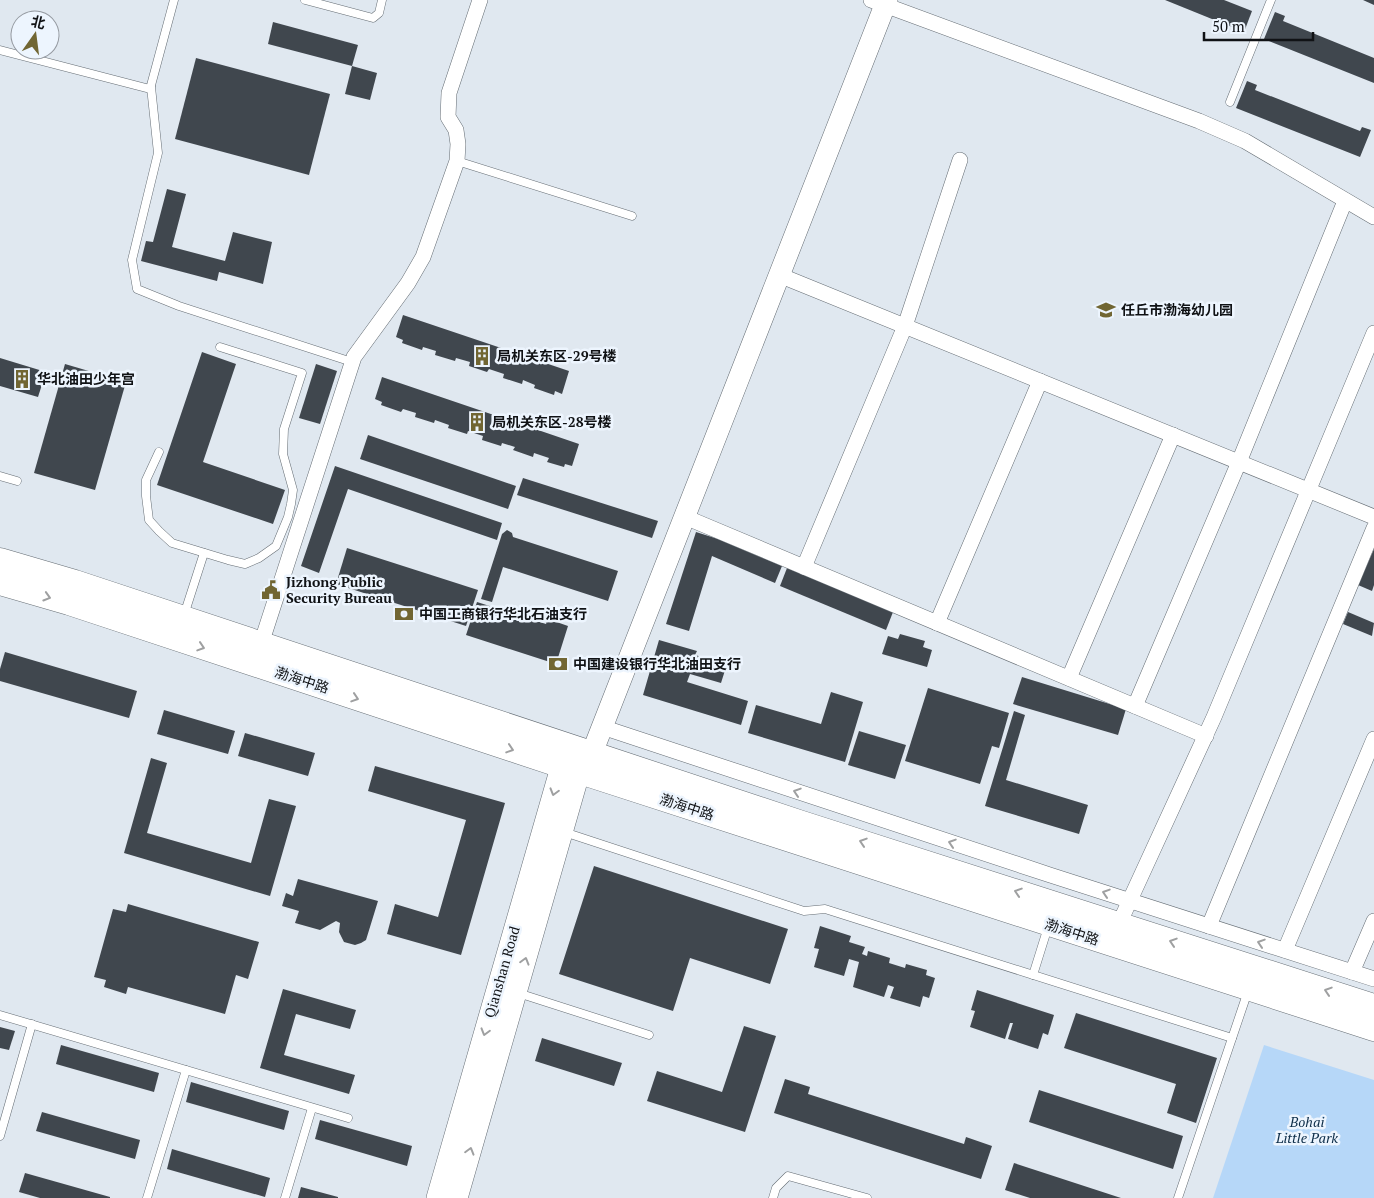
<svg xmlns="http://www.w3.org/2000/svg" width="1374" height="1198" font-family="'PT Serif','Noto Sans SC',serif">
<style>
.green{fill:#b6d7f8}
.building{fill:#40474e}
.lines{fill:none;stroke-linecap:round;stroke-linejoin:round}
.lane-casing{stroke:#656d74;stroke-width:9}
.street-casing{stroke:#656d74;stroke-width:16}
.secondary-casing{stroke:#656d74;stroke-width:22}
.primary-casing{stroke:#656d74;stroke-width:25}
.lane{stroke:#fff;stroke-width:8}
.street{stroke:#fff;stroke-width:15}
.secondary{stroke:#fff;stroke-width:21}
.primary{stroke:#fff;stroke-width:24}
.oneway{stroke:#9fa0a1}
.labels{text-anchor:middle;stroke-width:5;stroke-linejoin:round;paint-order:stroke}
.poi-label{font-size:14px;font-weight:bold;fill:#101215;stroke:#edf5fe;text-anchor:start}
.street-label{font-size:14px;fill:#101215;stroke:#edf5fe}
.park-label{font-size:14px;font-style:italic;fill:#0d2d49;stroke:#edf5fe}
</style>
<rect width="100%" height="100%" fill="#e0e8f0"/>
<path class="green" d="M1264,1045L1374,1080V1198H1213Z"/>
<g class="building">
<path d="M1165,0H1224L1252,11L1244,32Z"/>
<path d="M1363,0H1374V5Z"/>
<path d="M1275,12L1285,16L1283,21L1374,58V83L1264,39Z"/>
<path d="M273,22L358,45L352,66L268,44Z"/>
<path d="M196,58L330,94L309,175L175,139Z"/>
<path d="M352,66L377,73L370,100L345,94Z"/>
<path d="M1247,81L1257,85L1255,90L1360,131L1362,127L1371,130L1360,157L1236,108Z"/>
<path d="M167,189L186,194L172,247L225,261L233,232L272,242L263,284L219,272L217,281L141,261L146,241L153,242Z"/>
<path d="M403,315L569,371L562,394L555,391L554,395L534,388L535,385L523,380L522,384L503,378L504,374L489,369L487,372L469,366L470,362L456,358L455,361L435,355L436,351L423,347L422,350L402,343L403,340L396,337Z"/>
<path d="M202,352L236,364L203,462L285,490L273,524L157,485Z"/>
<path d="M0,358L46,372L38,397L0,386Z"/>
<path d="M65,364L126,382L95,490L34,473Z"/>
<path d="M316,364L337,371L320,424L299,418Z"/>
<path d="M382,377L579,444L572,466L565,464L564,467L547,462L549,458L534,453L533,457L513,450L515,447L502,443L501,446L482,440L483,436L468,431L467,434L448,428L449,425L435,420L434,423L415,417L416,413L403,409L401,412L381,405L382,402L375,399Z"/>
<path d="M368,435L516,486L508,509L360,459Z"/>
<path d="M335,466L502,523L497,540L348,489L319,573L301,566Z"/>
<path d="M523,478L658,521L652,538L517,495Z"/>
<path d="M507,530L512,533L513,537L618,571L608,601L503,567L492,602L481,599L502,534Z"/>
<path d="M696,532L718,539L782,566L775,583L712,556L689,631L666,624Z"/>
<path d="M347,548L478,590L466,626L336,584Z"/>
<path d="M1374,549V585L1372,591L1358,585Z"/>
<path d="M787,568L893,612L886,630L780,586Z"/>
<path d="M477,602L546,624L548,619L568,626L556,664L466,635Z"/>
<path d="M1348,612L1374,623L1372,636L1343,624Z"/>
<path d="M900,634L925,641L923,647L932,650L927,667L882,654L888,636L898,639Z"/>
<path d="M659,640L697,651L695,655L727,664L721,683L690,674L687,682L748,701L741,725L643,695Z"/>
<path d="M5,652L137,691L129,718L0,681V669Z"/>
<path d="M1022,677L1126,709L1118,735L1013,704Z"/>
<path d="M928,688L1009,713L999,748L992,746L980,784L905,761Z"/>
<path d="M831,692L863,702L845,762L748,733L756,705L821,724Z"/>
<path d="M164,710L235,731L228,754L157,734Z"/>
<path d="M1014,711L1025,715L1006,780L1088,805L1079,834L985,806Z"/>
<path d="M859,731L906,745L895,779L848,765Z"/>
<path d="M245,733L315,753L308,776L238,756Z"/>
<path d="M151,758L167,763L147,833L251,863L269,799L296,806L270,896L124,853Z"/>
<path d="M375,766L505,803L461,955L387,934L395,904L438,917L466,820L368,791Z"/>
<path d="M594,866L788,929L770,984L690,958L673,1011L559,974Z"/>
<path d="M298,879L378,901L366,940L361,943L355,945L344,942L339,932L340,923L336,921L320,930L295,923L299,911L282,906L286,893L293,896Z"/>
<path d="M128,904L259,942L248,979L236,975L225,1014L128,987L126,994L104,987L106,980L94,977L113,909L126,912Z"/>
<path d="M820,926L851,936L849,942L865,947L862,954L867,956L868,951L890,958L889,963L905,968L906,964L927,970L926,975L935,978L929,998L923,996L920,1007L890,998L894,987L888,985L884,997L853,987L859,962L849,959L844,976L814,967L819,949L814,948Z"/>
<path d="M283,989L356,1010L350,1029L296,1014L284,1055L355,1075L349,1094L260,1068Z"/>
<path d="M977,990L1054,1015L1048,1035L1043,1033L1038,1049L1008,1039L1013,1023H1010L1005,1039L970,1027L975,1011L971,1010Z"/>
<path d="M1076,1013L1217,1058L1196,1123L1167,1113L1176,1084L1064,1048Z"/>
<path d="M744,1026L776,1036L745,1132L647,1101L657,1071L722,1092Z"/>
<path d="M0,1027L15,1031L9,1050L0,1048Z"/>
<path d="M542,1038L622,1063L614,1086L535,1061Z"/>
<path d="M61,1045L159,1073L154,1092L56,1064Z"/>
<path d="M785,1079L810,1087L808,1094L964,1144L966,1137L992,1146L981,1179L774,1113Z"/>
<path d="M191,1082L289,1111L284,1130L186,1102Z"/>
<path d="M1039,1090L1183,1136L1173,1169L1029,1122Z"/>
<path d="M42,1112L140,1140L135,1159L36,1131Z"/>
<path d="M320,1120L412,1146L407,1166L315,1139Z"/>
<path d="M172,1149L270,1178L265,1197L167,1169Z"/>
<path d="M1014,1163L1121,1198H1030L1005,1190Z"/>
<path d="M25,1173L110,1197V1198H40L19,1192Z"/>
<path d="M301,1187L338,1197V1198H298Z"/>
</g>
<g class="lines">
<g class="lane-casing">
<g id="lane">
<path d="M305,0L373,18L379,13L382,0"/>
<path d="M0,50L150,89L174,0"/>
<path d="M151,87L158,153L132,260L137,289L179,306L352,362"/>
<path d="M1230,102L1271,0"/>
<path d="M457,161L632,216"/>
<path d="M159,452L146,480V496L149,520L159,531L172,543L228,560L245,564L259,558L276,546L288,517L291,504L293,490L283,454L284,429L302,373L220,347"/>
<path d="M0,476L17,481"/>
<path d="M184,615L204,553"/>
<path d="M564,832L804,911L825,909L1232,1038"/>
<path d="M1033,975L1048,927"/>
<path d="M518,993L649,1035"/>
<path d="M0,1015L348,1118"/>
<path d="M0,1136L32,1024"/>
<path d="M147,1198L186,1070"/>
<path d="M285,1198L312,1108"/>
<path d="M773,1198L776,1188L788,1176L867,1198"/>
<path d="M1178,1198L1248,991"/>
</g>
</g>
<g class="street-casing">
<g id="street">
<path d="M871,0L1199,121L1245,141L1374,217"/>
<path d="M779,275L1374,517"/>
<path d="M685,517L1206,736"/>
<path d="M804,567L905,326L960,160"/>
<path d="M937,623L1040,381"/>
<path d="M261,644L354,357L408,283L423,257L457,161L458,144L456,130L448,117L449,93L480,0"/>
<path d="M1069,678L1173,435"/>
<path d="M1135,706L1239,462L1345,201"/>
<path d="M602,727L1050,875L1374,979"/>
<path d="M1119,924L1214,717L1374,333"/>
<path d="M1209,926L1374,528"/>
<path d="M1285,950L1374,739"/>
<path d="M1352,972L1374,921"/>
</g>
</g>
<g class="secondary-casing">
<g id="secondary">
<path d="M592,753L887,0"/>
<path d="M437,1198L566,750"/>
<path d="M457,1198L584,756"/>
</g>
</g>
<g class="primary-casing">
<g id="primary">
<path d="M0,560L75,582L799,822L1374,1006"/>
<path d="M0,583L69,603L580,772L1374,1029"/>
</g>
</g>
<use href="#lane" class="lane"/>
<use href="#street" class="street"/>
<use href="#secondary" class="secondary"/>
<use href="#primary" class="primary"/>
</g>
<defs><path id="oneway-chevron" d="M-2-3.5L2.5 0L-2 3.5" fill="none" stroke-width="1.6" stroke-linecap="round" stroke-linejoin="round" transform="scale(1.25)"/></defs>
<g class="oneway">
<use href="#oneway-chevron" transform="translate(47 597) rotate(17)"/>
<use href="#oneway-chevron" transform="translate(201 647) rotate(18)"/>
<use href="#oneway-chevron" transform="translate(355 698) rotate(18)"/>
<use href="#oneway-chevron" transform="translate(510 749) rotate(18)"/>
<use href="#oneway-chevron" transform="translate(554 792) rotate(106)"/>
<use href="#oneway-chevron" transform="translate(797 792) rotate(-162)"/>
<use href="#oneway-chevron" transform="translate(863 842) rotate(-162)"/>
<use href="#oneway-chevron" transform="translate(952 843) rotate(-162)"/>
<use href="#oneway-chevron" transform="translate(1018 892) rotate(-162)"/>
<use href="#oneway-chevron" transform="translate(1106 893) rotate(-162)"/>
<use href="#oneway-chevron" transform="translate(1173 942) rotate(-162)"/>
<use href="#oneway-chevron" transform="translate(1261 943) rotate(-162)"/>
<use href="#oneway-chevron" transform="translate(525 961) rotate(-74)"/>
<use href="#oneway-chevron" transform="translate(1328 991) rotate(-162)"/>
<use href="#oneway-chevron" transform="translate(485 1032) rotate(106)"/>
<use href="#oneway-chevron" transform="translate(470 1151) rotate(-74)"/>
</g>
<defs>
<g id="school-bare" transform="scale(1.5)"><path d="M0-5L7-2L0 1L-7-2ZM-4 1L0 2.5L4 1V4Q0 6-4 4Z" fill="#716633" stroke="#edf5fe" stroke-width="2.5" paint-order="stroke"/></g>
<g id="building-bare" transform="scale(1.5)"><path d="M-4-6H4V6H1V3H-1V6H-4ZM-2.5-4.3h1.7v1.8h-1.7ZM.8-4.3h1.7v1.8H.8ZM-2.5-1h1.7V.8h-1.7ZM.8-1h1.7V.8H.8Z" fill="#716633" stroke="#edf5fe" stroke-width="2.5" paint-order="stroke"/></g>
<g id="civic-bare" transform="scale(1.5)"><path d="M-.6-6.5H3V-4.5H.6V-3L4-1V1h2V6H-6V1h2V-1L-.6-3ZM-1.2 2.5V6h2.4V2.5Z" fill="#716633" stroke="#edf5fe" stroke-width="2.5" paint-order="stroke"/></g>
<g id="bank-bare" transform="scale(1.5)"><path d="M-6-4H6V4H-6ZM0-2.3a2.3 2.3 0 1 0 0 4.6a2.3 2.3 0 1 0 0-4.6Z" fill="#716633" stroke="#edf5fe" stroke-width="2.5" paint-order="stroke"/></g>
</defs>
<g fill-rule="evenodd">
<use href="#school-bare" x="1106" y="310"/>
<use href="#building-bare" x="482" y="356"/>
<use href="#building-bare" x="22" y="379"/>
<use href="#building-bare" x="477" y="422"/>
<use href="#civic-bare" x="271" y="590"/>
<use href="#bank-bare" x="404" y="614"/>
<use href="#bank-bare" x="558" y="664"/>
</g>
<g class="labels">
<g class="poi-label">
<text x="1121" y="315">任丘市渤海幼儿园</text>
<text x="497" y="361">局机关东区-29号楼</text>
<text x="37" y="384">华北油田少年宫</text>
<text x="492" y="427">局机关东区-28号楼</text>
<text x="286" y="587">Jizhong Public<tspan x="286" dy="16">Security Bureau</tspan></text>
<text x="419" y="619">中国工商银行华北石油支行</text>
<text x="573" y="669">中国建设银行华北油田支行</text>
</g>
<g class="street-label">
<text transform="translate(302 680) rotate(18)" y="5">渤海中路</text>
<text transform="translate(687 807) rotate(18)" y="5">渤海中路</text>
<text transform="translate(1072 932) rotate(18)" y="5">渤海中路</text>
<text transform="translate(502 972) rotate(-74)" y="5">Qianshan Road</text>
</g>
<g class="park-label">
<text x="1307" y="1127">Bohai<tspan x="1307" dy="16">Little Park</tspan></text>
</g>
</g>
<g transform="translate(35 35) rotate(14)"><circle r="24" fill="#edf5fe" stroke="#959aa1"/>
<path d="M0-4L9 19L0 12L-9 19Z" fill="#716633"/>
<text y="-8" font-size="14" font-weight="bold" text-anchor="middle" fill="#101215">北</text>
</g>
<path d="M1204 32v8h109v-8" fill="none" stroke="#101215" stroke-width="2.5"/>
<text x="1212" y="32" font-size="15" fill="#101215" stroke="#edf5fe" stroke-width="4" paint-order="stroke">50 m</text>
</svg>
